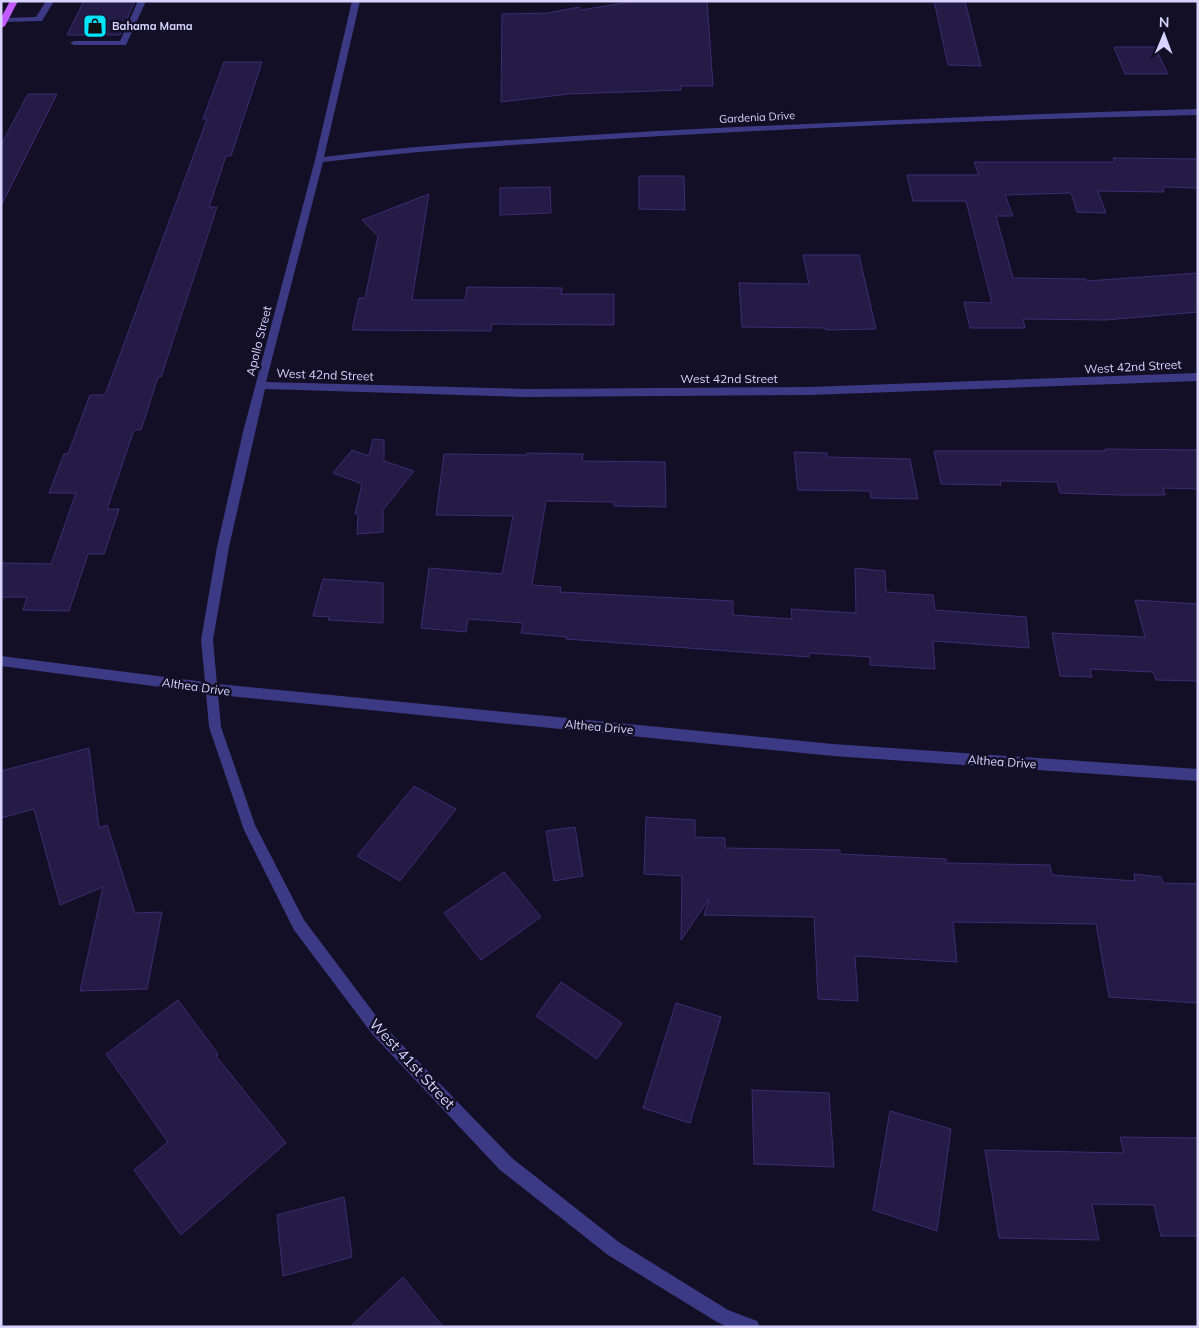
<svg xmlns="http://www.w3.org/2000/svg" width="1199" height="1328" font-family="Mulish,sans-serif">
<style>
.building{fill:#241b47;stroke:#3b2d73}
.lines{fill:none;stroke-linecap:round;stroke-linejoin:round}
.minor{fill:#3d3a85;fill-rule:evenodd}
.major{fill:#c25bff;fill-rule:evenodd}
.labels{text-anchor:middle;stroke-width:5;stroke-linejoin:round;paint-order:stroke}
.far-poi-label{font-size:11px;font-weight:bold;fill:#d9d4ff;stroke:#130f26;text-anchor:start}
.far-street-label{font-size:11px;fill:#d9d4ff;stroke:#130f26}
.street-label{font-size:12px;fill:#d9d4ff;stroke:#130f26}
.near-street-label{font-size:15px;fill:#d9d4ff;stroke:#130f26}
</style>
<rect width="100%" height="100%" fill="#130f26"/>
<g class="building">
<path d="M84,1H135L120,35H67Z"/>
<path d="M636,1H707L713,86H680L681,90L569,94L501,102L502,14L548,13L579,7L581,10Z"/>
<path d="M934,1H965L981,66L948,65Z"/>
<path d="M1114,47H1155L1168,74H1125Z"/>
<path d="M224,62H262L231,156H226L209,207H217L161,377H158L141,430H134L107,509H119L104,554H88L69,611L23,610L27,597H1V563L51,564L76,493H49L64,454H68L90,395H105L207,119H203Z"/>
<path d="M28,94H57L1,206V145Z"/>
<path d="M1113,158L1198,159V188L1163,187L1164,192L1098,191L1106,213L1077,212L1071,193L1005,195L1013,216H996L1013,278L1086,279L1087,281L1198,273V312L1106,320L1023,319L1025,328H970L964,302L992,303L966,201H913L907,175H979L974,162H1115Z"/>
<path d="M639,176H684L685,210L639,209Z"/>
<path d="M550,187L551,213L500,215V188Z"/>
<path d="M429,194L412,300H465L467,287L562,288L561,294H614V325L492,324L491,331L352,330L359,298H365L378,236L362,220Z"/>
<path d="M803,255H859L876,329L826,330L825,328L742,327L739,283L809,284Z"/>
<path d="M373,439L384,440V461L414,471L383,510V532L357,534L358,514H355L362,484L333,473L352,450L369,456Z"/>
<path d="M1105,449L1198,450V489L1163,488L1165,495H1119L1060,493L1057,482L1000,481L1001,485L941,484L934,451H1106Z"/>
<path d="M794,452L827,453V457L910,459L918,499L871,498L870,491L798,490Z"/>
<path d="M527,453L583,454L582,461L665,462L666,507L614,506V502L546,501L532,585L561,587L560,592L733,601V615L792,619L791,609L856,613L855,568L885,571L886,592L933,595L935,610L1026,617L1029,648L933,641L935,669L870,665V657L809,653V657L566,639L567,637L521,633L523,623L468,619L466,632L421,628L429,568L502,574L513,516L436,515L444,454L527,455Z"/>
<path d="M323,579L383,583V623L328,620L329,617L313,616Z"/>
<path d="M1135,600L1198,604V681L1156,680L1153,672L1090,669L1092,677L1060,676L1052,633L1145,637Z"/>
<path d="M89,748L99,828L107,825L135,913L162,912L147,989L80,991L103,887L60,905L34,809L1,818V771Z"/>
<path d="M414,786L456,809L400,881L357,856Z"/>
<path d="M646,817L695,820V837L725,838V848L840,850V854L946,859V863L1050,865L1052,875L1135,881L1134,874L1161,877L1163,883L1198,884V1003L1109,997L1096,924L953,922L957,962L855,956L858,1001L818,999L814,917L704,915L709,899L681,940L682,876L644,874Z"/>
<path d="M575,827L583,876L554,881L546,831Z"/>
<path d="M504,872L541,917L481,960L444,913Z"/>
<path d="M561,982L622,1023L597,1059L536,1016Z"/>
<path d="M178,1000L218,1054L216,1056L286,1143L181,1235L134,1170L168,1142L106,1054Z"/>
<path d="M676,1003L721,1017L690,1123L643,1108Z"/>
<path d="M752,1090L829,1093L834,1167L754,1164Z"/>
<path d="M890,1111L951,1129L937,1231L873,1210Z"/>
<path d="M1120,1137L1198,1138V1236H1161L1154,1205L1092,1204L1099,1240L999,1238L985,1150L1124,1153Z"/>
<path d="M344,1197L352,1257L283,1276L277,1215Z"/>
<path d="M403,1277L443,1327H350Z"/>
</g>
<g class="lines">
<g class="minor">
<path d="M46,1H54L42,21L1,22V18H4L36,17Z"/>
<path d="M138,1H146L126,45H74L70,43L74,41H120Z"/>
<path d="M352,1H360L324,157C435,143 546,138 657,131C837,122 1017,114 1198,109V115C1019,119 840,126 661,136C548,143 435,148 323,162L266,382L527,389L809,387L1198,373V381L809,395L527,397L265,389L229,547L213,640L217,684L833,744L1198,769V781L833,756L218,695L221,727L255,825L304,920L383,1025L512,1158L620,1243L728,1310L757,1321L760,1327H728L717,1322L608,1255L500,1170L373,1035L294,930L244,830L209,727L206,693L1,666V656L205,682L201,640L217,547L243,432L315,160Z"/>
</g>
<path class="major" d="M10,1H18L5,26L1,28V18Z"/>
</g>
<defs>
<g id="shop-square" transform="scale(1.25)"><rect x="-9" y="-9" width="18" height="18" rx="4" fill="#00e5ff" stroke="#130f26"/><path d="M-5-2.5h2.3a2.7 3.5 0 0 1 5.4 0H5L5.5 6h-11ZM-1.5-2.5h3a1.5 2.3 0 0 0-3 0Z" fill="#111"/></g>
</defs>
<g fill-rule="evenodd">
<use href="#shop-square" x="95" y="26"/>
</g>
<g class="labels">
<g class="far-poi-label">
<text x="112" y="30">Bahama Mama</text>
</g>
<g class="far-street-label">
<text transform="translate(757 117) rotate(-3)" y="4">Gardenia Drive</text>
</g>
<g class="street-label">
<text transform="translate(259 341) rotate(-76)" y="4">Apollo Street</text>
<text transform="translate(1133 367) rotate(-3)" y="4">West 42nd Street</text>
<text transform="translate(325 375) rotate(2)" y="4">West 42nd Street</text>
<text x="729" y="383">West 42nd Street</text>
<text transform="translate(196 687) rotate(8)" y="4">Althea Drive</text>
<text transform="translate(599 727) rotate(5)" y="4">Althea Drive</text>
<text transform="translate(1002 762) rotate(4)" y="4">Althea Drive</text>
</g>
<g class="near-street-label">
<text transform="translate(412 1064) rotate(47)" y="5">West 41st Street</text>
</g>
</g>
<rect width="1199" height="1328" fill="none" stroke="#d9d4ff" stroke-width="5"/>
<g transform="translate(1164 35) rotate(1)" stroke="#130f26" stroke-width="4" paint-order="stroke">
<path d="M0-4L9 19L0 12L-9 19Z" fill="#d9d4ff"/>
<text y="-8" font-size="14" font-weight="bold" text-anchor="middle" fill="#d9d4ff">N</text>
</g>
</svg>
